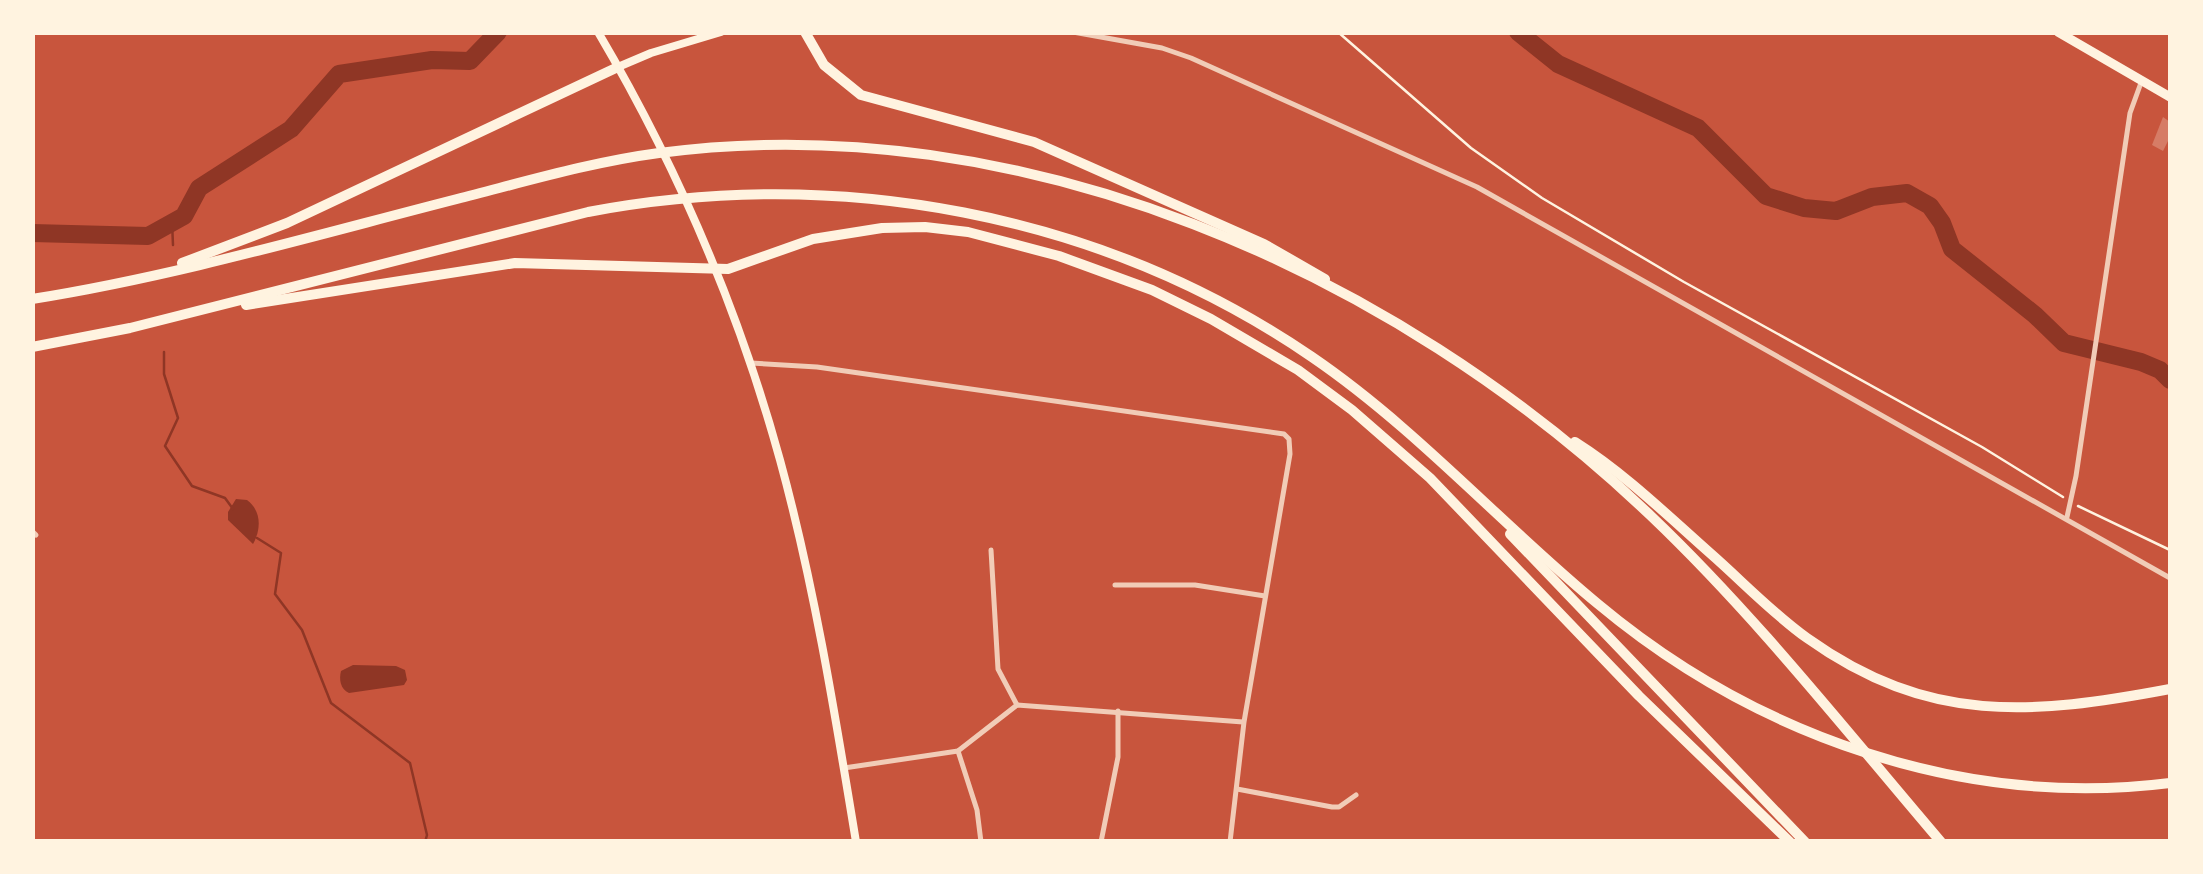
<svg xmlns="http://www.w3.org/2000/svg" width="2203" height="874" font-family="Figtree,sans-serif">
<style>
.water{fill:#8f3625}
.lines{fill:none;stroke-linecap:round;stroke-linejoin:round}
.stream{stroke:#8f3625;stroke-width:2.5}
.river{stroke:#8f3625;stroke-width:18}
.building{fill:#d67c66}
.path{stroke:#fff3e0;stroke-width:2.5}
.minor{stroke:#f1ccb7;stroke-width:5}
.secondary{stroke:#fff3e0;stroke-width:8}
.trunk{stroke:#fff3e0;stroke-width:9}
.motorway{stroke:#fff3e0;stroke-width:10}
</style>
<rect width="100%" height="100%" fill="#c8553d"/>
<g class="water">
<path d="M236,499L247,500C262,511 261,530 253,544L228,520V512Z"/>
<path d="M353,665L396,666L405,670L407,680L404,685L349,693C340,689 339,679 341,671Z"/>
</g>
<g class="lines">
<g class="stream">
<path d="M172,222L173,245"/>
<path d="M164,352V374L178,418L165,446L192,486L225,498L233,509"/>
<path d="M257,538L281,553L275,594L302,630L331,703L410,763L427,835L425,842"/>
</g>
<g class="river">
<path d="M1518,32L1558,64L1698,128L1766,196L1804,208L1836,211L1872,197L1907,193L1930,206L1942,223L1952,249L2035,315L2064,343L2141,362L2160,370L2170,380"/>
<path d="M32,233L148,236L184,216L199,188L291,129L339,74L432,60L470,61L498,32"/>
</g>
</g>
<path class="building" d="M2163,117L2170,122V137L2163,151L2152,145Z"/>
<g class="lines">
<g class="path">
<path d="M1338,32L1471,148L1542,198L1684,282L1982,447L2063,497"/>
<path d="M2078,506L2170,550"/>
</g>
<g class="minor">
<path d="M1073,32L1162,48L1191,58L1477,187L2170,578"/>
<path d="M751,363L817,367L1284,434L1289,439L1290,454L1244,722L1230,842"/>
<path d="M2067,517L2076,476L2130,113L2142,80"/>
<path d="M32,531L36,535"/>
<path d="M991,550L998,669L1017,705"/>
<path d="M1115,585H1195L1265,596"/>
<path d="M958,751L977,810L981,842"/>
<path d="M844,768L958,751L1017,705L1243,722"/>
<path d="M1237,789L1332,807H1339L1356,795"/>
<path d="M1101,842L1118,757V711"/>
</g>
<g class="secondary">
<path d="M598,32C677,166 739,311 780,460C814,584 835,714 856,842"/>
<path d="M618,67L651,53L721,32"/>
</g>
<path class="trunk" d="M2058,32L2170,97"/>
<g class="motorway">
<path d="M805,32L824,65L861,95L1034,142L1264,244L1325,279"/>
<path d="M182,263L287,223L618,67"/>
<path d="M32,299C176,276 316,235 457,199C524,182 591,162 659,153C1019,105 1394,270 1651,516C1756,616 1847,732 1941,842"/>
<path d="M246,305L515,263L728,269L813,239L882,228L925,227L968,232L1059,256L1152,290L1211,319L1298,370L1352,410L1430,478L1639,696L1790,842"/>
<path d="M32,347L130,328L588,212C837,165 1100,212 1312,357C1416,428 1501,524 1598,604C1756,736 1964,809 2170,783"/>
<path d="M1575,442C1624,473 1666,514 1710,553C1742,581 1772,613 1807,638C1929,725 2032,715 2170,689"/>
<path d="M1510,534L1805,842"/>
</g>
</g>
<rect width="2203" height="874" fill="none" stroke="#fff3e0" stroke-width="70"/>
</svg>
